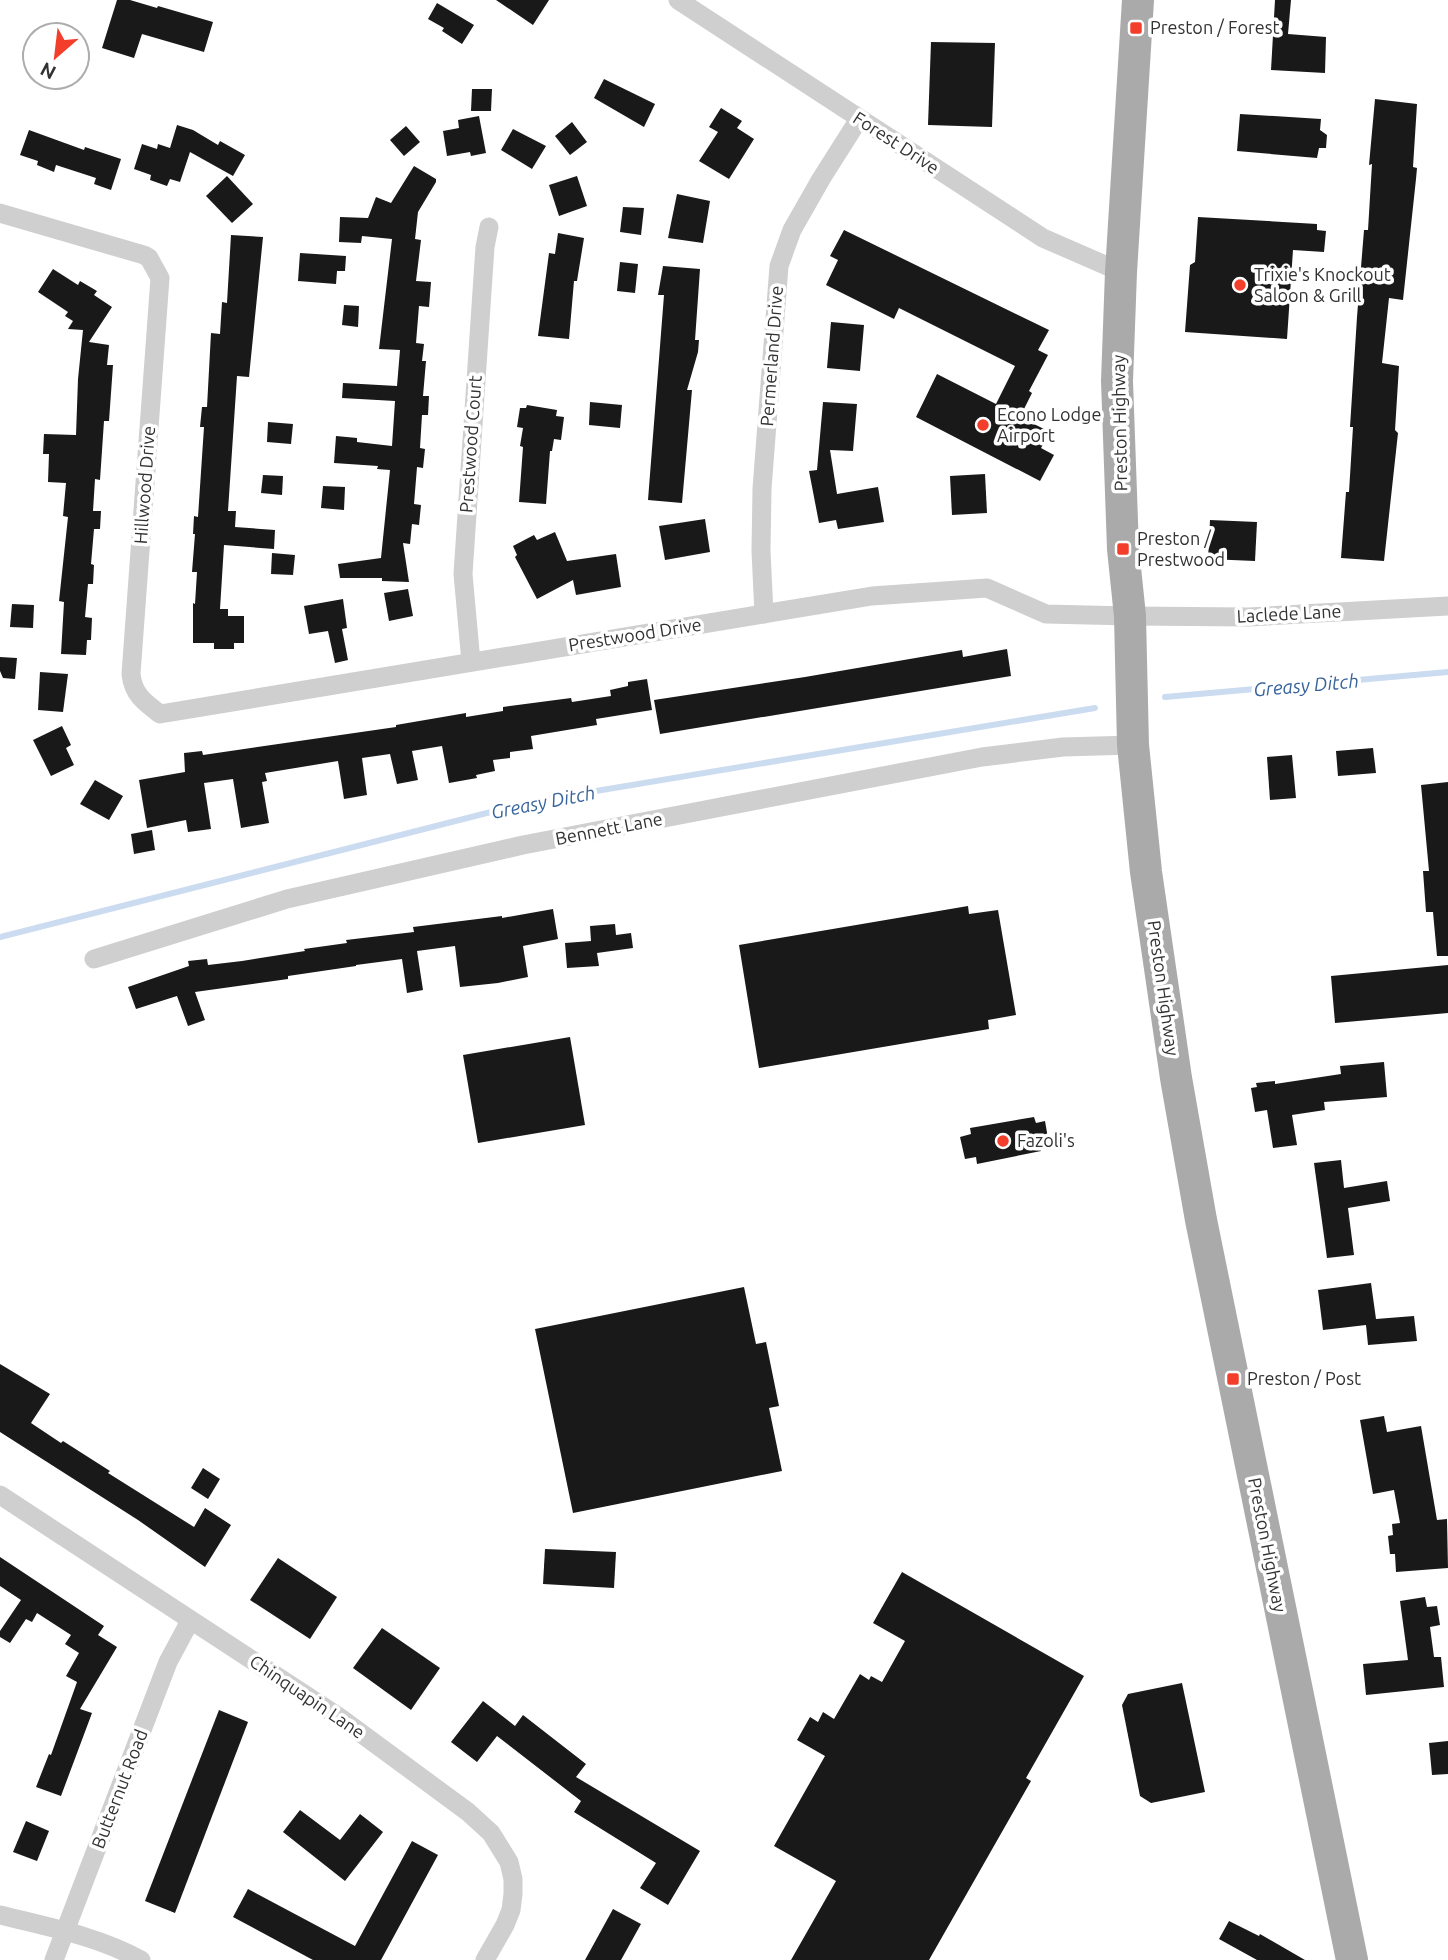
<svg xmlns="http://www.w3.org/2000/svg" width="1448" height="1960" font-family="Ubuntu,sans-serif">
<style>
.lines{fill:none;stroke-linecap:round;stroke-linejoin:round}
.stream{stroke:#cbdbf0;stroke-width:6}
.building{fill:#191919}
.minor{stroke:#cfcfcf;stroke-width:19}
.primary{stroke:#aaa;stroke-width:32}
.poi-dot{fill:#f23e2b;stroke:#fff;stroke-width:2.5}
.labels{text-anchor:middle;stroke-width:7;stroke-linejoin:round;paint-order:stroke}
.poi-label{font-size:18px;fill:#323232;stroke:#fff;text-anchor:start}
.street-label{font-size:18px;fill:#323232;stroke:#fff}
.water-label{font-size:19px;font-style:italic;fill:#38649c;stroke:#fff}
</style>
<rect width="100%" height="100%" fill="#fff"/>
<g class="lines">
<g class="stream">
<path d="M1165,697L1448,672"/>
<path d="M0,937L530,802L1095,708"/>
</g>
</g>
<g class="building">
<path d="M117,0H130L157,8L158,6L213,22L204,52L142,34L134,58L102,48Z"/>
<path d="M496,0H549L533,25Z"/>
<path d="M1275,0H1291L1288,34L1326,37L1325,73L1271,70Z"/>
<path d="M437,3L474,25L462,44L442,31L444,28L428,19Z"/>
<path d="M931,42L995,43L992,127L928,125Z"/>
<path d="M604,79L655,104L644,127L594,98Z"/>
<path d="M472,89H492L491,111H471Z"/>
<path d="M1375,99L1417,104L1413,167L1417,168L1416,179L1403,300L1389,298L1382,363L1399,366L1395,430L1398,433L1384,561L1341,558L1346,492H1349L1353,427H1350L1357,317L1364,230H1368L1372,164L1369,165Z"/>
<path d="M721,108L742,121L737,128L754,139L729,179L699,161L718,132L709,127Z"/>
<path d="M1240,114L1321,119L1320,130L1327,135L1326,148H1319L1317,158L1237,151Z"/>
<path d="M479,116L486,153L471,156L470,152L447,156L443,131L459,128L458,120Z"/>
<path d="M572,122L587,142L570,155L555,136Z"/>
<path d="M177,125L193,130L218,145L220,141L245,155L233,176L190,152L180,182L170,179L167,186L150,180L151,175L134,169L142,144L157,149L158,144L170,148Z"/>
<path d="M406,126L420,142L404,156L390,140Z"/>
<path d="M513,129L546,146L532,169L501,150Z"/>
<path d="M29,130L84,150L85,147L121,159L111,190L94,184L96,178L56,165L54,172L37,165L38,161L20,155Z"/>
<path d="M414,166L436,179V182L418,212L415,239L421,240L416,281L431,282L429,307L419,306L416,343L424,344L422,361H426L423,396H429L428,415H422L420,448L425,449L423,468L417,467L414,504L421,505L419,525L412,524L410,544L403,543L409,582L382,581V578H340L338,564L381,558L390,470L377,469L378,466L334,463L336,436L357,438V442L392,446L395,401L342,398L343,383L397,386L400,350L379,349L392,239L362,236L361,243L339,242L340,217L368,218L376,197L391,203Z"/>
<path d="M227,176L253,204L232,223L206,196Z"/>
<path d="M577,176L587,206L559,216L549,185Z"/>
<path d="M677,194L710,201L703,243L668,238Z"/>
<path d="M623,207L644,208L641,235L620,232Z"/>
<path d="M1198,217L1317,224V230L1326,231L1324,252L1293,250L1287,339L1185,332L1190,265L1195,262Z"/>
<path d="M844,230L1049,330L1038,350L1048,355L1029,391L1032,393L1020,417L1050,432L1041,448L1054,455L1040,481L916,417L937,374L996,404L1015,366L899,308L894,319L826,285L838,260L830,256Z"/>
<path d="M558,233L584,238L577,281H574L569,339L538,336L549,253L555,254Z"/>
<path d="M231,235L263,237L249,377L237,376L228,511H236L235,527L275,530L274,549L224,545L220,609H228V616H244V643H234V649H214V643H193V603L195,604L197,572H192L195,534H193L194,516L198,517L204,427H200L202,407H207L211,333L220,334L222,302L227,303Z"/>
<path d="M300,253L346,256L345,271H337L336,284L298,281Z"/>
<path d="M620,262L638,264L635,293L617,291Z"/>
<path d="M663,266L700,269L695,340H699L698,352L687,390H692L682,503L648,500L664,295H658Z"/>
<path d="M53,269L78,285L80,281L97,291L94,295L112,307L89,342L109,345L107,365H113L109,421H104L100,480L95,479L93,511H101L100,529H94L91,564L94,565L93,584H88L85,617L92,618L91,640H87L86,655L61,654L64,602L59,601L68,517L63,516L66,483L48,482L49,454H43L44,434L76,435L78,379L83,330L68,329L73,321L65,316L68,312L38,292Z"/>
<path d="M344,305L359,306L358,327L342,325Z"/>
<path d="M831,322L864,325L860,371L827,368Z"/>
<path d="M590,402L622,405L620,428L589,425Z"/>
<path d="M823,402L857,404L853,451L830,450L837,494L878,487L884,522L838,529L836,520L819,523L809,471L817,470Z"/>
<path d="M527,405L557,410L556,416L564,417L561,440L554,439L552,451H550L546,504L519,502L523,447L520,446L523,428L517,427L520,408H526Z"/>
<path d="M268,422L293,424L291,444L267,442Z"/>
<path d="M985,474L987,513L952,515L950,476Z"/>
<path d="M263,475L283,476L282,495L261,493Z"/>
<path d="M323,486L345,487L344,510L321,508Z"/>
<path d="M705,519L710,552L665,560L659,526Z"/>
<path d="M1210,520L1257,522L1255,561L1208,559Z"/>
<path d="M555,532L567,561L616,554L621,587L576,595L573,580L537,599L515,557L517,555L513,546L534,535L537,540Z"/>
<path d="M272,553L295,555L293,575L271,574Z"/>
<path d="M408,589L413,616L389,621L384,593Z"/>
<path d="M343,599L347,628L342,629L348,660L335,663L328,631L309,634L304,606Z"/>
<path d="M12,604L34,605L33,628L10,627Z"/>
<path d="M1007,649L1011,676L660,734L654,700L805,677L962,650L963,657Z"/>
<path d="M0,657L17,658L15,679L3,678L0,671Z"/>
<path d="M40,672L68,674L63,712L38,710Z"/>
<path d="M647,679L652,710L596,719L597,725L531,736L533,749L510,752V758L493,760L495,771L476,775L477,778L449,783L442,746L412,751L418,780L397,784L390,754L362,758L367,795L344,799L338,761L265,773L267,781L262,782L269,823L241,828L233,779L204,783L211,829L188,832L186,820L147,828L139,780L185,772L184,753L202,751L203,755L396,727V725L466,713V717L503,711V707L571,698L572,702L611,696L610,690L628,686V682Z"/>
<path d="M62,726L71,745L66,748L74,765L51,776L33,740Z"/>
<path d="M1373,748L1376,773L1338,776L1336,751Z"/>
<path d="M1292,755L1296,798L1270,800L1267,757Z"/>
<path d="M95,780L123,796L109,820L80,804Z"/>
<path d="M1448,782V956H1437L1433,912H1426L1423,871H1429L1421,785Z"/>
<path d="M152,830L155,850L134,854L131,834Z"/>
<path d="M968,906L969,914L998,910L1016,1015L988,1020L989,1029L759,1068L739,945Z"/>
<path d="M553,909L558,939L523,946L528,977L498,983L460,987L455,946L417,951L423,990L407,993L402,959L356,965V966L288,976V979L195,992L205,1020L188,1026L177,996L136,1009L128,987L189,966L188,961L207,959L208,965L242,961L305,951L304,949L347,943L346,940L414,932L413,927L502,916V918Z"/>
<path d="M615,924L616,935L631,933L633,948L597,953L599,966L567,968L565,943L591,941L590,926Z"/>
<path d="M1448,965V1013L1335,1023L1331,976Z"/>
<path d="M570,1037L585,1125L478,1143L463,1055Z"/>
<path d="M1384,1062L1387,1097L1324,1102L1325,1110L1292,1115L1297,1145L1273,1148L1267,1110L1255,1112L1251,1088L1257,1087L1256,1083L1275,1081V1084L1341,1074L1340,1066Z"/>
<path d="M1034,1117L1036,1123L1045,1121L1049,1144L1040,1146L1041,1151L977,1164L976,1157L965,1159L960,1137L971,1134L970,1128Z"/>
<path d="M1341,1160L1344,1188L1387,1181L1390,1201L1348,1208L1354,1255L1327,1258L1314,1163Z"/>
<path d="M1371,1283L1376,1319L1414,1316L1417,1341L1368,1345L1366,1325L1323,1330L1318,1290Z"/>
<path d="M744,1287L756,1344L766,1342L779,1406L769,1408L782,1471L573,1513L535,1329Z"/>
<path d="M0,1364L50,1394L31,1423L61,1443L63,1441L110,1471L108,1473L194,1527L205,1508L231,1525L205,1567L138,1520L0,1432Z"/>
<path d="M1384,1416L1387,1432L1421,1426L1437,1520L1447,1519L1448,1568L1396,1572L1395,1554H1390L1388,1536L1393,1535L1392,1524L1400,1523L1394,1490L1373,1494L1360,1420Z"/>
<path d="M203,1468L220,1479L208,1499L191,1488Z"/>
<path d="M545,1549L616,1552L614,1588L543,1584Z"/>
<path d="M0,1557L104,1626L98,1635L117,1647L80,1709L92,1713L61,1796L36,1787L49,1754L51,1755L77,1682L66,1676L79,1653L65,1644L71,1635L37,1613L32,1622L26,1619L10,1643L0,1637V1631L21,1600L0,1586Z"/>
<path d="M278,1558L337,1597L310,1639L250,1600Z"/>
<path d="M902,1572L1084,1676L1026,1778L1031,1781L929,1960H791L836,1881L774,1846L825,1756L797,1740L810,1717L818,1722L823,1712L834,1719L860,1674L869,1680L871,1676L882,1682L905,1641L873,1623Z"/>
<path d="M1425,1597L1427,1607L1437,1606L1440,1625L1430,1627L1434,1657H1441L1444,1687L1366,1695L1363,1664L1408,1660L1400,1601Z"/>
<path d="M382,1628L440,1668L411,1710L353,1668Z"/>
<path d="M1182,1683L1205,1792L1151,1803L1140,1796L1122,1705L1128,1694Z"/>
<path d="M483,1701L515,1726L523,1715L586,1764L576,1777L700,1851L668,1905L640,1888L656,1863L574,1812L581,1801L497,1736L477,1762L451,1742Z"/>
<path d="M219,1710L248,1722L175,1913L145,1901Z"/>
<path d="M1448,1741V1774L1432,1775L1429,1743Z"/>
<path d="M300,1810L340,1840L360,1814L383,1832L345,1881L283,1832Z"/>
<path d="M26,1821L49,1831L37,1861L13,1852Z"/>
<path d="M412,1841L438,1855L381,1960H313L233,1917L248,1889L355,1946Z"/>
<path d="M613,1909L641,1924L621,1960H585Z"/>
<path d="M1229,1921L1259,1936L1260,1934L1305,1960H1257L1219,1939Z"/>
</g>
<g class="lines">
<g class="minor">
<path d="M678,0L1043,238L1121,272"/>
<path d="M0,213L144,255L149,258L160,278L131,674C133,694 144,702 160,714L872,596L987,588L1046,614L1130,616L1249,617L1448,606"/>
<path d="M764,614L761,551L762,489L779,266L792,230L821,179L859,119"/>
<path d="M471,662L463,574L485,247L489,227"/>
<path d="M94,959L287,899L523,845L982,757L1063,747L1133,745"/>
<path d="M0,1495L339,1717L468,1812L491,1833L509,1862L513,1879V1894L511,1910L505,1925L485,1960"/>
<path d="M0,1915C48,1927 97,1936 141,1960"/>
<path d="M54,1960L168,1662L190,1621"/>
</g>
<path class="primary" d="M1138,0L1121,272L1117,381L1123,549L1130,616L1133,745L1146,872L1176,1078L1201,1220L1352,1960"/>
</g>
<g class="poi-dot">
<rect x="1129" y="21" width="14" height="14" rx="3.5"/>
<circle cx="1240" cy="285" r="7"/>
<circle cx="983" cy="425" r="7"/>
<rect x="1116" y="542" width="14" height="14" rx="3.5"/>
<circle cx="1003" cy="1141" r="7"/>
<rect x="1226" y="1372" width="14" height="14" rx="3.5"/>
</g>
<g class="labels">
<g class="poi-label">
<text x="1150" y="34">Preston / Forest</text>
<text x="1254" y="281">Trixie's Knockout<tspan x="1254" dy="21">Saloon &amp; Grill</tspan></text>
<text x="997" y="421">Econo Lodge<tspan x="997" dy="21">Airport</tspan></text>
<text x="1137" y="545">Preston /<tspan x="1137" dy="21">Prestwood</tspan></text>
<text x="1017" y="1147">Fazoli's</text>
<text x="1247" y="1385">Preston / Post</text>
</g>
<g class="street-label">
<text transform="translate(896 143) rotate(33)" y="6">Forest Drive</text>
<text transform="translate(772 356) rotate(-86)" y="6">Permerland Drive</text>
<text transform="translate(1120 423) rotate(-91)" y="6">Preston Highway</text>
<text transform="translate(471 444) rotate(-86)" y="6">Prestwood Court</text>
<text transform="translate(145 485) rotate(-86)" y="6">Hillwood Drive</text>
<text transform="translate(1289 614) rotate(-3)" y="6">Laclede Lane</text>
<text transform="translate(635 635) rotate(-9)" y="6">Prestwood Drive</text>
<text transform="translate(609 829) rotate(-11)" y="6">Bennett Lane</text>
<text transform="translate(1163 988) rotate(82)" y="6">Preston Highway</text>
<text transform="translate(1267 1545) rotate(79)" y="6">Preston Highway</text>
<text transform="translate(307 1697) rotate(34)" y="6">Chinquapin Lane</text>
<text transform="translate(120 1789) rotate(-69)" y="6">Butternut Road</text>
</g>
<g class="water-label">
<text transform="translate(1306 685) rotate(-5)" y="7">Greasy Ditch</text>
<text transform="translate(543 802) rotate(-11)" y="7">Greasy Ditch</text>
</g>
</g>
<g transform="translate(56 56) rotate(208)"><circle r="33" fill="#ffffff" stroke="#adadad" stroke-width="2"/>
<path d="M0-5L12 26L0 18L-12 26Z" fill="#f23e2b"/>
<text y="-10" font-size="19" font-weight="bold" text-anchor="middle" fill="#323232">N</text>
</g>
</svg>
